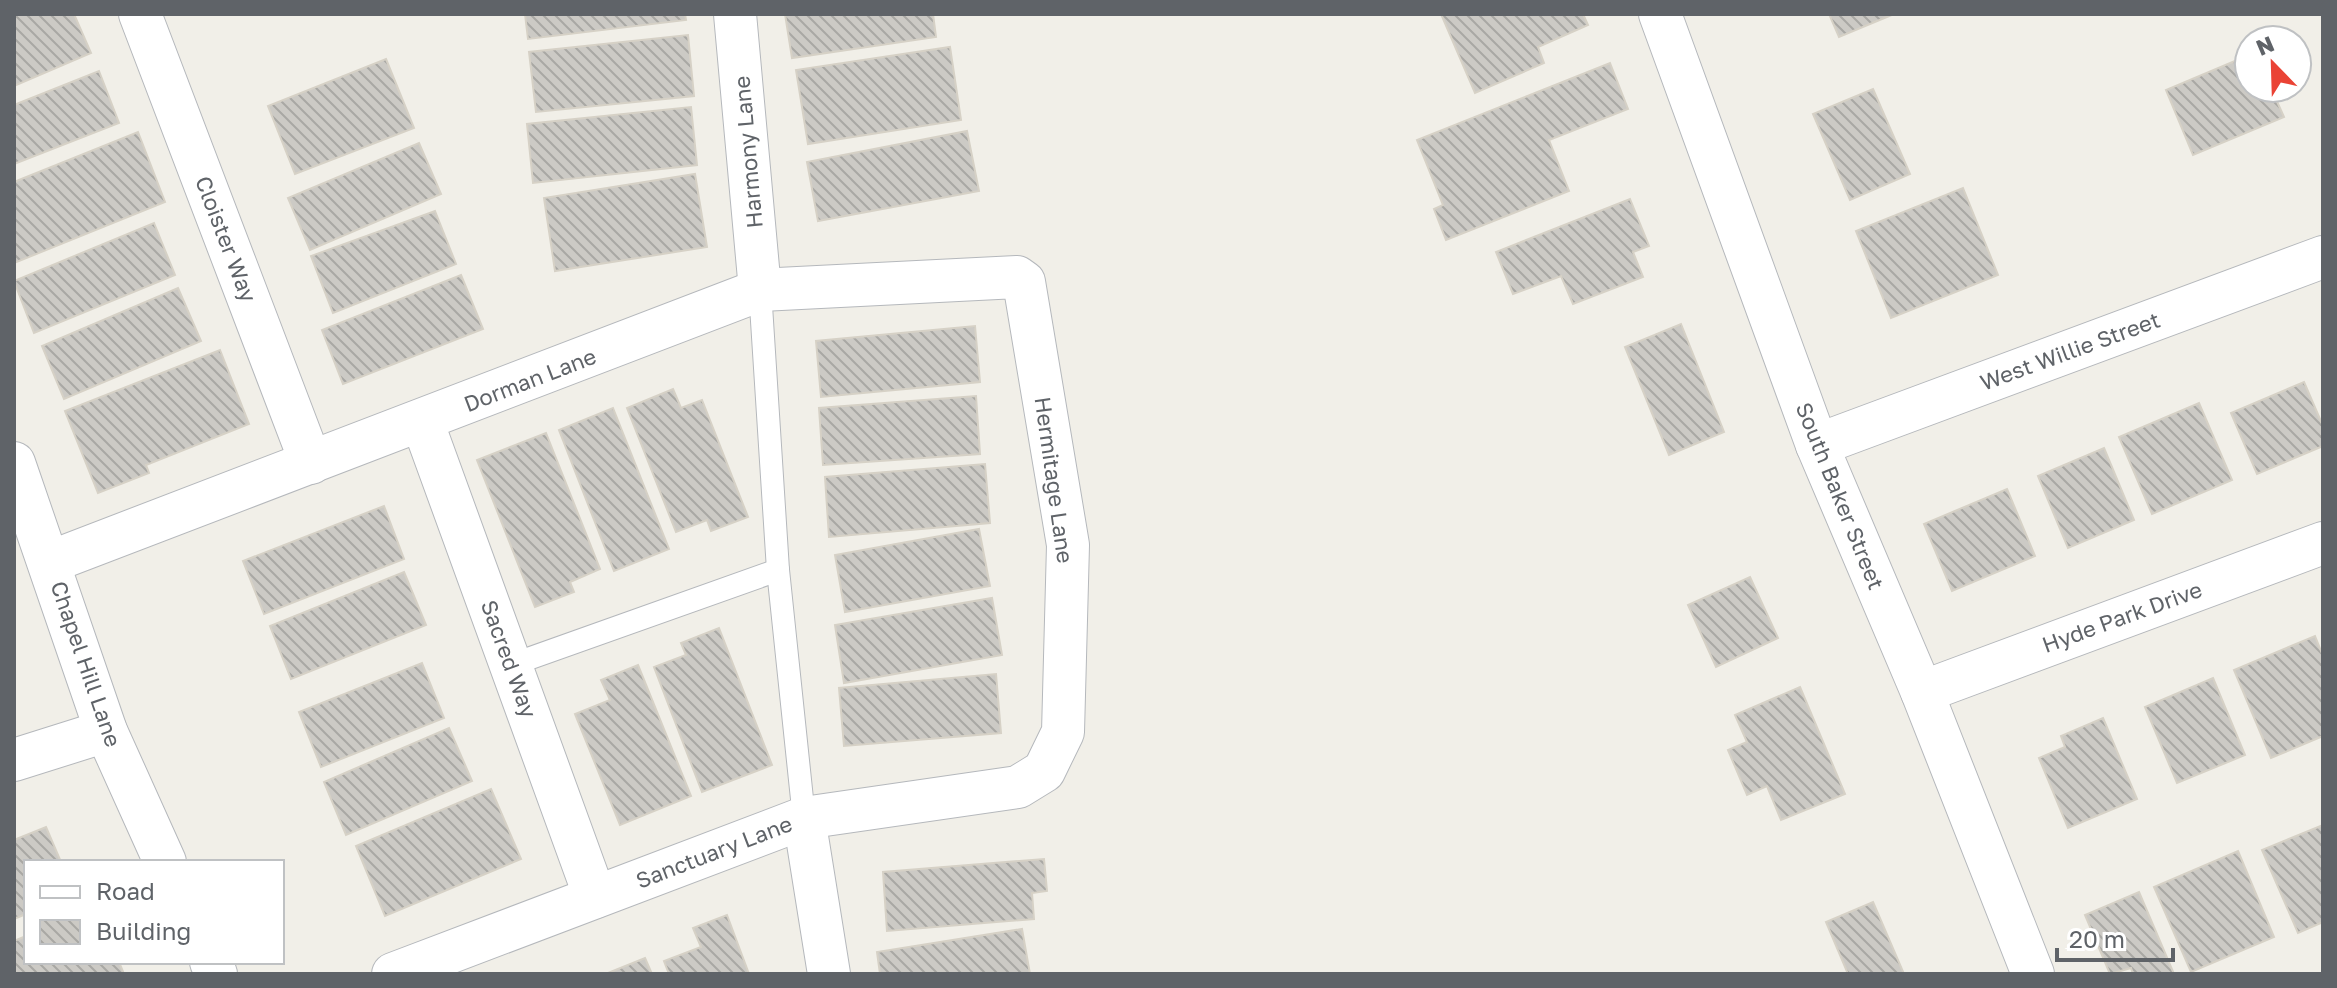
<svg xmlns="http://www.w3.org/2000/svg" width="2337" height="988" font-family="'Golos Text',sans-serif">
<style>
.building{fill:url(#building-back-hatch);stroke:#d6d1c6;stroke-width:2}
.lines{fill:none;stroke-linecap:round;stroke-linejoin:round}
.service-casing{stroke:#b5b8bc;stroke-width:24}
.minor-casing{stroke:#b5b8bc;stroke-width:44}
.service{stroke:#fff;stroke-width:22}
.minor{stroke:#fff;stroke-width:42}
.labels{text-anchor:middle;stroke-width:7;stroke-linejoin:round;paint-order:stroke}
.street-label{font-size:22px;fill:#5f6368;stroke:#fff}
</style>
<defs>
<pattern id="building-back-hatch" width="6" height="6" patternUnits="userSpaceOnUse" patternTransform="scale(2)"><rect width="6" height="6" fill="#cccac5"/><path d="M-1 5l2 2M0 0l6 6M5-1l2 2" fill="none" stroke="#a9a8a4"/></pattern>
</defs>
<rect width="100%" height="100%" fill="#f1efe8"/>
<g class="building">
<path d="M14,14H74L91,53L14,86Z"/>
<path d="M525,14H685L686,20L528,39Z"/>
<path d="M785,14H933L936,37L792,58Z"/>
<path d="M1441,14H1583L1588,25L1538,47L1544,63L1475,93Z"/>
<path d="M1829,14H1894L1839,37Z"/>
<path d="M688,35L694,96L536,112L529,52Z"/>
<path d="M950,47L961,120L808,144L796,70Z"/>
<path d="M2249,55V88H2271L2284,117L2193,155L2166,90Z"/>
<path d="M386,59L414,128L295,174L268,106Z"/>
<path d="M1610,63L1628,109L1549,140L1569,191L1446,240L1434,209L1443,205L1417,140Z"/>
<path d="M99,71L119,123L14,164V105Z"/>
<path d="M1873,89L1910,174L1850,200L1813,114Z"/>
<path d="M691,107L697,165L533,183L527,124Z"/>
<path d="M967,131L979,191L818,221L807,162Z"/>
<path d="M138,132L165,202L14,263V182Z"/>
<path d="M419,143L441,194L310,250L288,198Z"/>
<path d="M695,174L707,247L555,271L544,198Z"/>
<path d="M1963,188L1998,275L1891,318L1856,231Z"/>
<path d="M1630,199L1649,246L1633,252L1643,277L1573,304L1561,276L1513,294L1496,252Z"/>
<path d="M435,211L456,264L333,313L311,256Z"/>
<path d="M154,223L175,275L34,333L14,281Z"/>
<path d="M461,275L483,329L343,384L322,330Z"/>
<path d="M178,288L201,341L64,399L42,346Z"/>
<path d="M1681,324L1724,432L1669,455L1625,347Z"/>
<path d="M975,326L980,382L821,397L816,341Z"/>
<path d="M220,350L249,424L146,465L149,473L98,493L65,411Z"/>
<path d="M2304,382L2323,426V446L2257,474L2231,413Z"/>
<path d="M673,389L681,408L702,400L748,517L711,531L707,520L676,532L627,408Z"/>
<path d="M976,396L980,454L823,465L819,408Z"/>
<path d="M2199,403L2232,480L2152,514L2119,437Z"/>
<path d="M613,408L669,549L614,571L559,430Z"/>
<path d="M546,433L600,569L570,582L574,592L535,607L477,460Z"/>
<path d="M2104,448L2134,520L2068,548L2038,476Z"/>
<path d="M985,464L990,523L829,537L825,477Z"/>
<path d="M2007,489L2035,556L1952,591L1924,524Z"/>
<path d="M384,506L404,559L264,614L243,561Z"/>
<path d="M979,529L990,586L845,612L835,555Z"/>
<path d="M404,572L426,625L291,679L270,626Z"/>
<path d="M1750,577L1778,638L1716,667L1688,605Z"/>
<path d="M992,598L1002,655L844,683L835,625Z"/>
<path d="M719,628L772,765L702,792L654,667L686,655L681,643Z"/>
<path d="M2315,636L2323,656V736L2271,758L2234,670Z"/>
<path d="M422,663L444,718L321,767L299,712Z"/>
<path d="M638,665L691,796L620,825L575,714L610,700L601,680Z"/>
<path d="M996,674L1001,733L844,746L839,688Z"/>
<path d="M2213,678L2245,755L2177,783L2145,707Z"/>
<path d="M1800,687L1845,794L1781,820L1767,786L1747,795L1728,750L1747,742L1735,715Z"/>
<path d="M2103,718L2137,799L2068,828L2039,758L2065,747L2061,736Z"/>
<path d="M449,728L472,781L346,835L324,782Z"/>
<path d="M491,789L521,859L385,916L356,846Z"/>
<path d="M2323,825V922L2298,933L2262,850Z"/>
<path d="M46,827L61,862H26V914L14,919V840Z"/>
<path d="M2238,851L2274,937L2191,972L2154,887Z"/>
<path d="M1044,859L1047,891L1032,893L1034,919L887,931L883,872Z"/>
<path d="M2139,892L2174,974H2133L2131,968L2110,974L2085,915Z"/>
<path d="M1873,902L1904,974H1848L1826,922Z"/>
<path d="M727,915L749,974H669L664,961L701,947L693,928Z"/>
<path d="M1022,929L1030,974H880L877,952Z"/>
<path d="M26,936V962H119L124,974H14V941Z"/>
<path d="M645,958L652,974H608V973Z"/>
</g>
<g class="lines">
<g class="service-casing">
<g id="service">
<path d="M760,290L778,570L804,818"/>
<path d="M511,665L778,570"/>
</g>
</g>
<g class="minor-casing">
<g id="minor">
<path d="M140,14L311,463"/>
<path d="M735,14L760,290"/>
<path d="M1660,14L1817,445L1922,692L2033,974"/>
<path d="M422,421L595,897"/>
<path d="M1817,445L2323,257"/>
<path d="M14,463L106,731L165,862"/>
<path d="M50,562L760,290L1017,277L1024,282L1068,545L1063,732L1044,771L1018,787L804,818L393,974"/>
<path d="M1922,692L2323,543"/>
<path d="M14,760L106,731"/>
<path d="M804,818L829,974"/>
<path d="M211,962L216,974"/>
</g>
</g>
<use href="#service" class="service"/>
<use href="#minor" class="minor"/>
</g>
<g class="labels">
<g class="street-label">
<text transform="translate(748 152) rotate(-95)" y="8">Harmony Lane</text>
<text transform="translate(226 239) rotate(69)" y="8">Cloister Way</text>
<text transform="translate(2070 351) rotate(-20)" y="8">West Willie Street</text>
<text transform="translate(530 380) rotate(-21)" y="8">Dorman Lane</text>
<text transform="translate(1054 480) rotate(82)" y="8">Hermitage Lane</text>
<text transform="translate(1840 496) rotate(68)" y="8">South Baker Street</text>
<text transform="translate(2122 617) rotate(-20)" y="8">Hyde Park Drive</text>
<text transform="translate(509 659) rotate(70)" y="8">Sacred Way</text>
<text transform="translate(86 664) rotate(71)" y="8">Chapel Hill Lane</text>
<text transform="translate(714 852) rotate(-21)" y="8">Sanctuary Lane</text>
</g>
</g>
<rect width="2337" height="988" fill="none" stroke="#5f6368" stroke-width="32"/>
<rect x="24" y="860" width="260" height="104" fill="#ffffff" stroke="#bfc1c3" stroke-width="2"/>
<rect x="40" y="886" width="40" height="12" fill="#ffffff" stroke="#bfc1c3" stroke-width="2"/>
<text x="96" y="900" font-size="24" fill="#5f6368">Road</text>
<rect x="40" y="920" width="40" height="24" fill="url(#building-back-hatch)" stroke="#bfc1c3" stroke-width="2"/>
<text x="96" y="940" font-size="24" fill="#5f6368">Building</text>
<g transform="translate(2273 64) rotate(337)"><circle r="38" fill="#ffffff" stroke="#bfc1c3" stroke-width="2"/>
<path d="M0-6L14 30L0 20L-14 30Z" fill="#ea4335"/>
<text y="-12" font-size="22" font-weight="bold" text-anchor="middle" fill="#5f6368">N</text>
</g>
<path d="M2057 948v12h116v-12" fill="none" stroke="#5f6368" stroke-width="4"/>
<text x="2069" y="948" font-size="24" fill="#5f6368" stroke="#ffffff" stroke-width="6" paint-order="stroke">20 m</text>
</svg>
